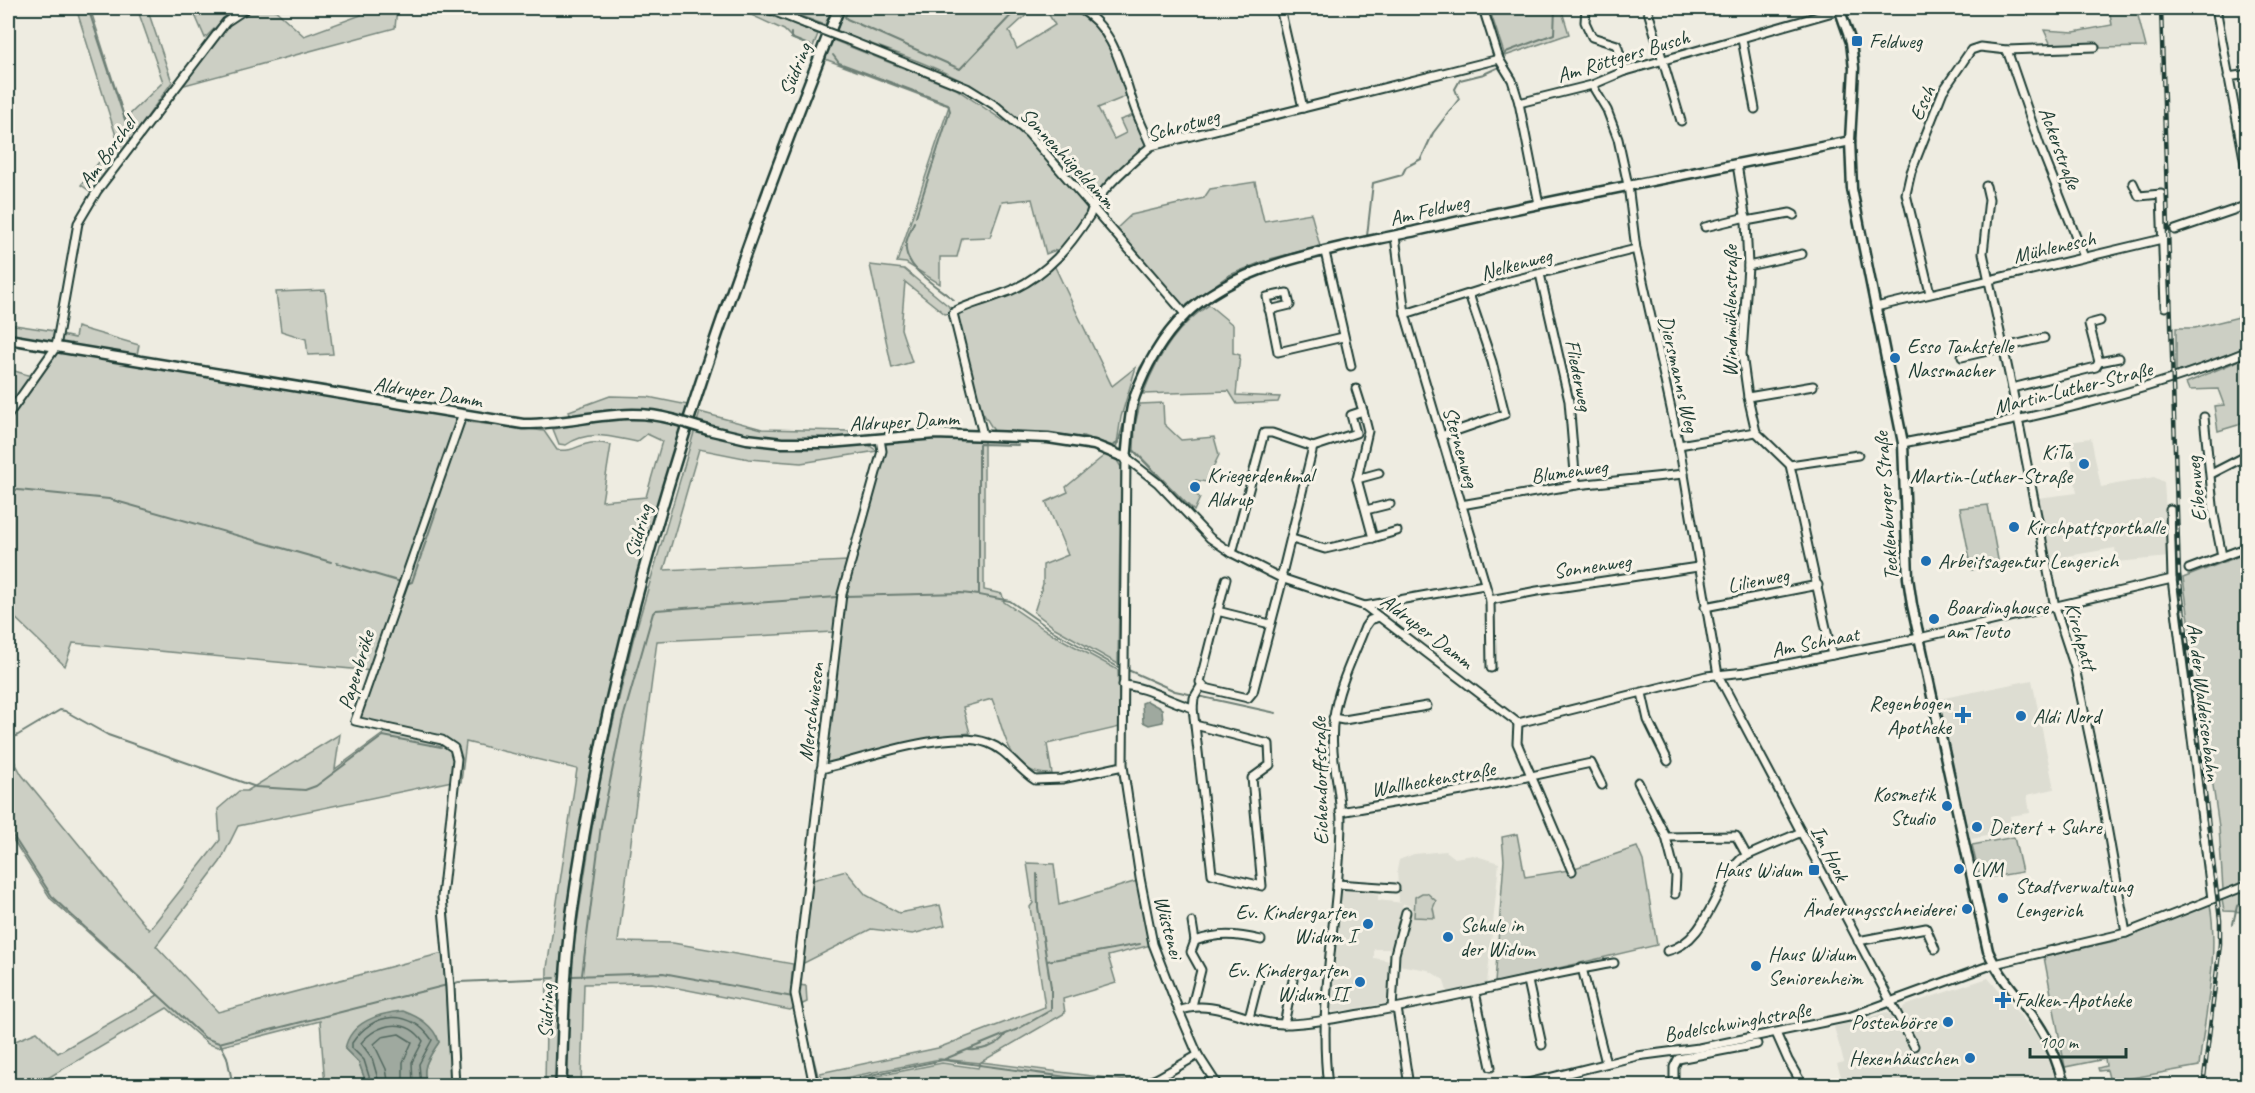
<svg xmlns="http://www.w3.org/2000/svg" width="2255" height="1093" font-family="Caveat,sans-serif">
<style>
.built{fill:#ddddd2}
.green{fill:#cccfc4;stroke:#76867c;stroke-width:1.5}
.water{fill:#9fa99f;stroke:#6c7e74;stroke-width:1.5}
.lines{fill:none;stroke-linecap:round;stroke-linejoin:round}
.shore{stroke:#52685f;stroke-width:1.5}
.stream{stroke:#6c7e74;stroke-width:2}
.minor-casing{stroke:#1f3d34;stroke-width:11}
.tertiary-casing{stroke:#1f3d34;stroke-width:13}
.secondary-casing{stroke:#1f3d34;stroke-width:14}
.minor{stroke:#f7f3e8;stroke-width:7}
.tertiary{stroke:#f7f3e8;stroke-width:8}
.secondary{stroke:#f7f3e8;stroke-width:9}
.rail-casing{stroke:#1f3d34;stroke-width:4.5}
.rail{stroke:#f7f3e8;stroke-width:2;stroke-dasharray:7;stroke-linecap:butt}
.minor-bridge-casing{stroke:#1f3d34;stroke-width:11;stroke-linecap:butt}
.tertiary-bridge-casing{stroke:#1f3d34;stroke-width:13;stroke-linecap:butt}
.minor-bridge{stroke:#f7f3e8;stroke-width:7}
.tertiary-bridge{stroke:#f7f3e8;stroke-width:8}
.poi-dot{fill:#1f6fb2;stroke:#f7f3e8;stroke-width:2}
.labels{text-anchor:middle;stroke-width:6;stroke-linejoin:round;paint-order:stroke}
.poi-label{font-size:21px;fill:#1f3d34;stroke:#f7f3e8;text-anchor:start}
.street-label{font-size:21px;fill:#1f3d34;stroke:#f7f3e8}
</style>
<rect width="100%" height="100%" fill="#eeece1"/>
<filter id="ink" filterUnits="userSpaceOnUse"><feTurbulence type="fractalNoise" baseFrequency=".0167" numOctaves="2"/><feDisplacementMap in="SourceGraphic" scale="12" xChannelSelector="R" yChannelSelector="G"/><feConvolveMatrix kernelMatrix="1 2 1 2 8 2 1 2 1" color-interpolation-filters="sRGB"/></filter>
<g filter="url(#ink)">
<g class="built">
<path d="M2091,438L2101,487L2154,477L2164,482L2169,557L2117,562L2115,548L2050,559L2038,498L2077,493L2068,441Z"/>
<path d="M2032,680L2054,789L2027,795L2030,813L2010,816L2012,831L1971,839L1939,699Z"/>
<path d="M1446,851L1455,858L1473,855L1499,863L1487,984L1447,992L1444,980L1428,970L1398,965L1412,910L1410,906L1399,902L1397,870L1399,860L1414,854Z"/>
<path d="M1342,889L1367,890L1378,895V900L1403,903L1393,949H1374V958L1390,961L1387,1003L1334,1012L1330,1009L1339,892Z"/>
<path d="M1988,978L2036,1034L2047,1054L2057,1085H1844L1837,1064L1844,1062L1834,1027L1886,1012L1891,1015L1912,1050L1920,1048L1901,1013L1904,1006Z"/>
</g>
<g class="green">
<path d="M76,8H90L125,119L163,82L137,8H147L172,82L93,193L81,185L117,139Z"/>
<path d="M192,8H243L228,15L205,38Z"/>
<path d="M256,8H273L304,36L361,15L360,8H397L395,28L181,86L228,24Z"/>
<path d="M736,8H754L818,34L813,47L793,39L784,30Z"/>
<path d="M779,8H832L825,25Z"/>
<path d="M846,8H1034L1009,31L1017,49L1055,25L1045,8H1111L1085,16C1110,42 1117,61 1127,96L1098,108L1114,139L1126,133L1120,120L1134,115L1146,145L1092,201C1055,159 1019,113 969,85C928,62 880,48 836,31Z"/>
<path d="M1489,8H1561L1569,34L1505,56Z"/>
<path d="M2109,8H2136L2146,47L2053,49L2044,30L2074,32L2112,25Z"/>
<path d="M833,40L956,89L1004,121L1006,119L1028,138L1087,207L1086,215L1057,253L1056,250L1046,254L1032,199L1002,202L990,237L962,238L957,257H940V284L906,263L897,262L949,106L825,59Z"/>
<path d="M1255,182L1264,221L1311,213L1321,250L1216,288L1186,309L1115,230L1131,215L1204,198L1210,189Z"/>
<path d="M870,265L904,269L952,309L951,313L945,314L905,282L901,329L912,362L892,368Z"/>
<path d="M1054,265L1112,386L1136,367L1121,417L1116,450L1074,437L994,431L981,410L955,316C963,307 979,308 990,303C1012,294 1037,283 1054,265Z"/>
<path d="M325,290L333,354L308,355L306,339L281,331L276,292Z"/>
<path d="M1209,305L1233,325V353L1240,355L1236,395L1280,397L1278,402L1237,404L1229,391L1143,394C1156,359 1177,325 1209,305Z"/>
<path d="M2247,315V347L2176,373V328H2195Z"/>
<path d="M8,324L54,331L52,343L8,335Z"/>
<path d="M77,327L139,345L137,355L59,344L61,335L75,338Z"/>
<path d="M55,351L189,372L190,364L472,412L469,422L544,431L557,450C580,453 580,437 611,445L602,501L646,497L662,441L647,434L637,442C611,437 589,429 566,445L559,444L553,429L572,426L569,411L610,396L648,397L688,405L646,541L597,736L577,846L561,958L558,1085H545L547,968L577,769L466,742L461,782L452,781L238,826L220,862L156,946L218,1012L443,953L452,1085H428C419,1069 430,1056 439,1042L437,1036L345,1049L359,1063L367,1085L325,1086L320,1021L218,1047L208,1044L167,1008L36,1085H8V1044L37,1032L58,1053L158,995L51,899L8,832V750L22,775L149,930L220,840L218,809L239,791H247L340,734L335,769L394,726L359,719L373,671L73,643L65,666L8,611V420Z"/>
<path d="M2247,357V417L2238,425L2218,431L2214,406L2224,405L2218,389L2189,390L2186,383Z"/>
<path d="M8,369L31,376L8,407Z"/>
<path d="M1163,403L1164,424L1181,440L1214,437L1219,455L1206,482L1196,480L1190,489L1200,498L1194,511L1134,450L1135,425L1140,404Z"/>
<path d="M700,412L762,429L849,431L877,451L801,463L749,459L699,449L664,570L847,561L833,632L657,641L618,942L673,943L793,964L791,984L806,986L807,1002L790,1010L652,983L584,984L581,1085L565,1086L570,969L600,777L633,640Z"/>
<path d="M936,438L984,440V590L1002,594L1004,602L1050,633L1118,670L1120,727L1047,744L1052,774C1007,776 1005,730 992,699L963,707L970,733L945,736L824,765L846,591L885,443Z"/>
<path d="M1106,454L1115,457L1121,467L1118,664L1055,628L1034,612L1043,584V565L1068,555L1046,502L1068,492L1066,487Z"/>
<path d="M1988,505L1999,565L1972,570L1960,508Z"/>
<path d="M2247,553V880L2223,890L2219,827L2183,578Z"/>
<path d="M1517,834L1525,877L1569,870L1637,847L1643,861L1657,945L1495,983L1504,860L1502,837Z"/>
<path d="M2014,837L2022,872L1980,879L1972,845Z"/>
<path d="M1027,863L1054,864L1059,905L1137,881L1151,945L1108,956L1116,983L1063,999L1065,1013L981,1062L1123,1080L1140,1077L1141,1081L1128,1086L1089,1082V1085H833L942,1063L978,1068L980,1063L940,1059L824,1082L820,1073L938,1048L1045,1007L1030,907L1033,903Z"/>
<path d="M846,871L866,895L899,913L940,905L945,925L913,934L871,929L802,964L813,880Z"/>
<path d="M2247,890V912L2224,911L2222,900Z"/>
<path d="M1422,893H1427L1436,901L1433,908L1435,918L1414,917L1415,897Z"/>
<path d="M2210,904C2219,957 2205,1013 2199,1066L2110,1082L2107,1070L2099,1071L2098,1068L2106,1066L2105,1059L2065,1067L2044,957L2119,940Z"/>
</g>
<g class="water">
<path d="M1147,701L1162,709L1163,722L1149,725L1143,722L1142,703Z"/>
<path d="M403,1011C419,1017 433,1025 439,1042C430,1056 419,1069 428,1085H367L359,1063L345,1049C350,1022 379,1013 403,1011Z"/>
</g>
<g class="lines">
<g class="shore">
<path d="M372,1086L364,1060L352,1048V1043C373,1011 410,1008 432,1040L419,1064L421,1086"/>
<path d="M380,1086L372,1058L361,1043C378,1023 406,1017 423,1041L412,1062L413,1086"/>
<path d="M389,1086L386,1069L374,1044L382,1037L399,1034L412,1042L403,1062V1086"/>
</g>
<g class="stream">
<path d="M88,8L125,120L135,131"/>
<path d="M849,8L845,17L847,19L960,69L1018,8"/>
<path d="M1702,8H1706"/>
<path d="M791,33V38L811,46"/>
<path d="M833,55L839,63L948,104L950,111L916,216"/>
<path d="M1504,55L1506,52L1554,34L1555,8"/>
<path d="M914,222C911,229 907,237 906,244C903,268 938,287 954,300"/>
<path d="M1325,246L1367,236L1373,183L1402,175L1406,167L1421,159L1433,133L1459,99L1455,89L1460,80L1484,74L1497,68"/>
<path d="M1271,259L1319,247"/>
<path d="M1187,305L1228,276L1265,261"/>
<path d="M1082,436L1112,446L1118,443L1140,368L1175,316"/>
<path d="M1134,451L1191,510"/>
<path d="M8,489L109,499L331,562"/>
<path d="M337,563L401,582"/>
<path d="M406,584L412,582L437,509"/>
<path d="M979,595L1010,601L1053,631L1118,667"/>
<path d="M845,596L961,593L979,595V444L1018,445"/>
<path d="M1128,670L1175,691L1276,713"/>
<path d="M8,741L60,710L65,711L108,735L256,787L305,790L316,786L383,736L441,747"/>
<path d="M8,828L53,898L205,1038L219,1043L459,982L555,978"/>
<path d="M2233,924L2237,906L2248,903"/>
<path d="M1047,961L1140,944"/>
<path d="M582,975L601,826L622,722L653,613L656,610L837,597"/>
<path d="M573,976L663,973L798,998L819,1081L823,1085L943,1060L1124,1085L1139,1081"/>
<path d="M220,1043L227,1057L233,1086"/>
<path d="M969,1050C981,1051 998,1046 1005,1035"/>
<path d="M945,1059L1018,1029L1051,1010V987L1038,907L1037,874"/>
</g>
<g class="minor-casing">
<g id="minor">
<path d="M765,8L806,24"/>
<path d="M1078,8C1114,27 1121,67 1133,103C1138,118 1145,132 1151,146"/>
<path d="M1280,8L1303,108"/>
<path d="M1483,8L1499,59L1512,80L1519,103L1539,204"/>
<path d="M1586,8L1585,22L1592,37L1617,45L1625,71"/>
<path d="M1647,8L1681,121"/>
<path d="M2216,8L2248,180"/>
<path d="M1742,39L1755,109"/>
<path d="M848,40L967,88L996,106L1028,133L1185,314"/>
<path d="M2007,50L2040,146L2084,257"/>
<path d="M2228,77L2248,74"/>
<path d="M1592,85L1607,110L1618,139L1628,185L1636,249L1679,445L1718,675L1914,1046"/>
<path d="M1519,103L1592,85L1625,71L1840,10L1900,8"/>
<path d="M1737,164L1746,221L1748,266L1742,354L1748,397L1756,432L1790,465L1832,655"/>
<path d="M2133,183L2139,196L2161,194L2165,307"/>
<path d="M1986,186L1989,199L1983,253L2012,388L2055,607L2075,668L2099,782L2126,933"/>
<path d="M1746,221L1790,213L1794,215"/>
<path d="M1705,227L1746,217"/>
<path d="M2175,230L2248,205"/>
<path d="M1395,236L1405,314L1490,600L1491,668"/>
<path d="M1325,252L1351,366"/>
<path d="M1748,266L1802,254"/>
<path d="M1540,274L1569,401L1576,485"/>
<path d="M1930,293L1906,194L1911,172L1943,91L1971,50L1980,47L2007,50L2095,47"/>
<path d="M1876,307L2162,239"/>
<path d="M1269,310L1290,305L1287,293L1267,297L1278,352L1343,337"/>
<path d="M1405,314L1506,282L1636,249"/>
<path d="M1962,357L2044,338"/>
<path d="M2099,362L2089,324L2100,321"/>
<path d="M2012,388L2096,367L2099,362L2119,358"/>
<path d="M1748,397L1813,386"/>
<path d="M8,415L56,347L78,223L97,191L226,22L247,8"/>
<path d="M2204,417L2214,515L2222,556"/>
<path d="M983,435L953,313C958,307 1003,295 1014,289C1049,272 1069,247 1090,215C1096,192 1133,162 1151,146L1499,59"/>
<path d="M1441,436L1505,414L1492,362L1469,294"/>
<path d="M1903,443C2020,420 2136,397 2248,351"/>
<path d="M1679,445L1756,432"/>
<path d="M1126,458L1158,483L1210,538L1232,553L1281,578L1365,606L1518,723L1706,676L1746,672L1919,638L2172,579"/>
<path d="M1126,458L1123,766L1140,878L1153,944L1179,1011L1198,1055L1218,1086"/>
<path d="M1790,465L1858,455"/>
<path d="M2211,474L2248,455"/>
<path d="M1357,479L1379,473"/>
<path d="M1461,505L1576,485L1684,474"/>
<path d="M2170,509L2172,579L2212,899"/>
<path d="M1366,510L1390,504"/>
<path d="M1373,538L1397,531"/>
<path d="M1292,539L1325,549L1373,538L1357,479L1368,431L1363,411"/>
<path d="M1232,553L1264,433H1272L1313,447L1356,433L1351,415L1363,411L1356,389"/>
<path d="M2189,569L2248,547"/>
<path d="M1281,578L1313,447"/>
<path d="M1226,579L1200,682L1205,688L1248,698L1253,692L1283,578"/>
<path d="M1490,600L1537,591L1698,567"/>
<path d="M1365,606L1484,585"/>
<path d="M1705,607L1818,585"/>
<path d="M1217,611L1270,624"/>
<path d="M1123,685C1148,687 1169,702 1193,708"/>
<path d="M1642,693L1648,720L1668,761"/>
<path d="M1333,718L1344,720L1427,706"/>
<path d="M1518,723L1517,743L1572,871"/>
<path d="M1195,725L1269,744L1270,765L1252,778L1262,886L1212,874L1193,708L1194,698L1201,686"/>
<path d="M821,769C863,759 948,728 988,743C1007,750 1018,769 1035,780L1062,779L1123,766"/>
<path d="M1638,782L1666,837L1736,836L1747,856"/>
<path d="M1340,812L1462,791L1591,763L1602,785"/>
<path d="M1666,837L1676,876L1675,894"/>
<path d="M1337,884L1395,888"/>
<path d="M1192,922L1195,941"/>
<path d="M1858,941L1926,928L1935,949"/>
<path d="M1667,951C1707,942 1714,886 1741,859C1744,856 1793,836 1801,832"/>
<path d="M1582,968L1606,1063"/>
<path d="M1528,981L1542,1045"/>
<path d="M1475,992L1491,1067"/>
<path d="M1192,1006L1201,970L1191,952L1195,941C1218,933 1236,934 1261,940"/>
<path d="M1397,1008L1409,1086"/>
<path d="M1392,1009L1395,954L1406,912"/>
<path d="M1179,1011C1215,997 1249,1025 1285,1024C1313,1024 1340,1017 1367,1013C1450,999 1531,977 1614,963"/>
<path d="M1249,1018L1261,971"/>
<path d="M1284,1024L1293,980"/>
<path d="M1776,1033L1788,1060L1803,1086"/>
<path d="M455,1086L450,987L442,897L457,759L454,748L442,740L355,721L462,416"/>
<path d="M814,1086L795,994L842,594L882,451L880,439"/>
<path d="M1138,1086L1158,1078"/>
<path d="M1157,1086L1158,1078L1198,1055"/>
<path d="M1328,1086C1317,997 1340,910 1341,822C1341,787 1328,752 1334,717C1338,686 1354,656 1365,627L1370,620L1379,617"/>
<path d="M1516,1086L1637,1056L1699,1048L1849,1017L1994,964L2126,933L2248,885"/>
<path d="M1674,1086V1067L1678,1059L1757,1044"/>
</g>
</g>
<g class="tertiary-casing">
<g id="tertiary">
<path d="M1839,8L1851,42L1854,68L1850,141L1852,189L1903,443L1908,578L1912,605L1988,951C2001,981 2024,1001 2041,1029C2052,1046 2059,1065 2064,1086"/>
<path d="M8,339L523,424C575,425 621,405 672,419"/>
<path d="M708,430L747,439L782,443H829L935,434L1048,438L1094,445L1126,458C1129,438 1128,414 1135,396C1145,367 1163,336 1185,315C1240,260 1347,247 1420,230C1563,197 1707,171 1850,141"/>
</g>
</g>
<g class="secondary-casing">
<path id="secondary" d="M561,1086C563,1027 564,969 572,912C614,605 725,294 839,8"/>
</g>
<use href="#minor" class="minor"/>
<use href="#tertiary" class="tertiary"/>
<use href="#secondary" class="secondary"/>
<g class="rail-casing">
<path id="rail" d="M2161,8L2179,574L2220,920V944L2203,1086"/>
</g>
<use href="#rail" class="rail"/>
<g class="minor-bridge-casing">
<path id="minor-bridge" d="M806,24L848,40"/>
</g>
<g class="tertiary-bridge-casing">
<path id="tertiary-bridge" d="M672,419L708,430"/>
</g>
<use href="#minor-bridge" class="minor-bridge"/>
<use href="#tertiary-bridge" class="tertiary-bridge"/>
</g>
</g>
<g class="poi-dot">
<rect x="1851" y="35" width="12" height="12" rx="3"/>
<circle cx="1895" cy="358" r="6"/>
<circle cx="2084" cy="464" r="6"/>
<circle cx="1195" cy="487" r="6"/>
<circle cx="2014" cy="527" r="6"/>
<circle cx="1926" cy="561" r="6"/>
<circle cx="1934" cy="619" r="6"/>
<path d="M1960 706h6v6h6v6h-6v6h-6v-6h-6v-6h6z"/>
<circle cx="2021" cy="716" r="6"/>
<circle cx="1947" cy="806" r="6"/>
<circle cx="1977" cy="827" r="6"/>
<circle cx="1959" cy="869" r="6"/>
<rect x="1808" y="864" width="12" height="12" rx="3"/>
<circle cx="2003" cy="898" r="6"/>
<circle cx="1967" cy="909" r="6"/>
<circle cx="1368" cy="924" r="6"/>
<circle cx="1448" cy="937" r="6"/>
<circle cx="1756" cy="966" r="6"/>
<circle cx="1360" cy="982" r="6"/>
<path d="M2000 991h6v6h6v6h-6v6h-6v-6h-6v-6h6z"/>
<circle cx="1948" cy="1022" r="6"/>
<circle cx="1970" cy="1058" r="6"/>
</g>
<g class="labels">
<g class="poi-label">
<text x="1869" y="48">Feldweg</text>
<text x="1907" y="353">Esso Tankstelle<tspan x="1907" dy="24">Nassmacher</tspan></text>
<text x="2072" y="459" text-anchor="end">KiTa<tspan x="2072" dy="24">Martin-Luther-Straße</tspan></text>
<text x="1207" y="482">Kriegerdenkmal<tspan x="1207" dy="24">Aldrup</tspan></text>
<text x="2026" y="534">Kirchpattsporthalle</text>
<text x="1938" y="568">Arbeitsagentur Lengerich</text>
<text x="1946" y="614">Boardinghouse<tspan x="1946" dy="24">am Teuto</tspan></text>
<text x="1951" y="710" text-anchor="end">Regenbogen<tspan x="1951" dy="24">Apotheke</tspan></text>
<text x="2033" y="723">Aldi Nord</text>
<text x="1935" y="801" text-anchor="end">Kosmetik<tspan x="1935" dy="24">Studio</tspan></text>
<text x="1989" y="834">Deitert + Suhre</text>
<text x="1971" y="876">LVM</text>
<text x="1802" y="877" text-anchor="end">Haus Widum</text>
<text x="2015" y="893">Stadtverwaltung<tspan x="2015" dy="24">Lengerich</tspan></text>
<text x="1955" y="916" text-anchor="end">Änderungsschneiderei</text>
<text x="1356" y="919" text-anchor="end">Ev. Kindergarten<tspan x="1356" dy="24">Widum I</tspan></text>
<text x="1460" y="932">Schule in<tspan x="1460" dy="24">der Widum</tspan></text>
<text x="1768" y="961">Haus Widum<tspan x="1768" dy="24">Seniorenheim</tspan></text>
<text x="1348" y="977" text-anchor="end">Ev. Kindergarten<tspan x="1348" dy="24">Widum II</tspan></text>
<text x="2015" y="1007">Falken-Apotheke</text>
<text x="1936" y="1029" text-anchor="end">Postenbörse</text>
<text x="1958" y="1065" text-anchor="end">Hexenhäuschen</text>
</g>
<g class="street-label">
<text transform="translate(1623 56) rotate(-17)" y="7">Am Röttgers Busch</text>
<text transform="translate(795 69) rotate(-68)" y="7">Südring</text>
<text transform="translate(1922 103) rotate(-66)" y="7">Esch</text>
<text transform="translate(1183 125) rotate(-16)" y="7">Schrotweg</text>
<text transform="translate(2060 148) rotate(70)" y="7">Ackerstraße</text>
<text transform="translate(107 152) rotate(-54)" y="7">Am Borchel</text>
<text transform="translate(1068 158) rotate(47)" y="7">Sonnenhügeldamm</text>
<text transform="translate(1429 210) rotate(-13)" y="7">Am Feldweg</text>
<text transform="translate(2054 247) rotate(-13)" y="7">Mühlenesch</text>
<text transform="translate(1516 264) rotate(-15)" y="7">Nelkenweg</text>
<text transform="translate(1730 311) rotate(-90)" y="7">Windmühlenstraße</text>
<text transform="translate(1679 374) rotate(77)" y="7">Diersmanns Weg</text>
<text transform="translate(1579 375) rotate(79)" y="7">Fliederweg</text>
<text transform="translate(2073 388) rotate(-14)" y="7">Martin-Luther-Straße</text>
<text transform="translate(428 392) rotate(9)" y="7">Aldruper Damm</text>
<text transform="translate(904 421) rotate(-3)" y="7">Aldruper Damm</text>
<text transform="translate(1461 447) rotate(74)" y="7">Sternenweg</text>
<text transform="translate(1569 471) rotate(-8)" y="7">Blumenweg</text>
<text transform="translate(2196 489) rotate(-96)" y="7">Eibenweg</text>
<text transform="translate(1886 506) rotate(-94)" y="7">Tecklenburger Straße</text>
<text transform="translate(638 531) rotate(-75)" y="7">Südring</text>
<text transform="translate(1592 566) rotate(-8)" y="7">Sonnenweg</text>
<text transform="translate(1758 580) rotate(-11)" y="7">Lilienweg</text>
<text transform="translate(1427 631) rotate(37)" y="7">Aldruper Damm</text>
<text transform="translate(2081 636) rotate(74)" y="7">Kirchpatt</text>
<text transform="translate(1815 642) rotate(-11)" y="7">Am Schnaat</text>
<text transform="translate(356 670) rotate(-73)" y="7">Papenbröke</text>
<text transform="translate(2204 702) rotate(83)" y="7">An der Waldeisenbahn</text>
<text transform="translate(811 712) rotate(-83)" y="7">Merschwiesen</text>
<text transform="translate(1433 779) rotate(-10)" y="7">Wallheckenstraße</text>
<text transform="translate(1320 781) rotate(-91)" y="7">Eichendorffstraße</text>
<text transform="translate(1830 853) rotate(63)" y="7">Im Hook</text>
<text transform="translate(1169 927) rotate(75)" y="7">Wüstenei</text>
<text transform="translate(546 1011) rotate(-88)" y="7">Südring</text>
<text transform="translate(1737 1022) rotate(-10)" y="7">Bodelschwinghstraße</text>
</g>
</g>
<rect width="2255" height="1093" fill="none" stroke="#f7f3e8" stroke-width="30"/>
<rect x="15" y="15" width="2225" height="1063" fill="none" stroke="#1f3d34" stroke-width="2" filter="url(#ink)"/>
<path d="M2030 1048v9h96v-9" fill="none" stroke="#1f3d34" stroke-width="3"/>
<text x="2039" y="1048" font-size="18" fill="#1f3d34" stroke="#f7f3e8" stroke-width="4.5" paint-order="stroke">100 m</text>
</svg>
